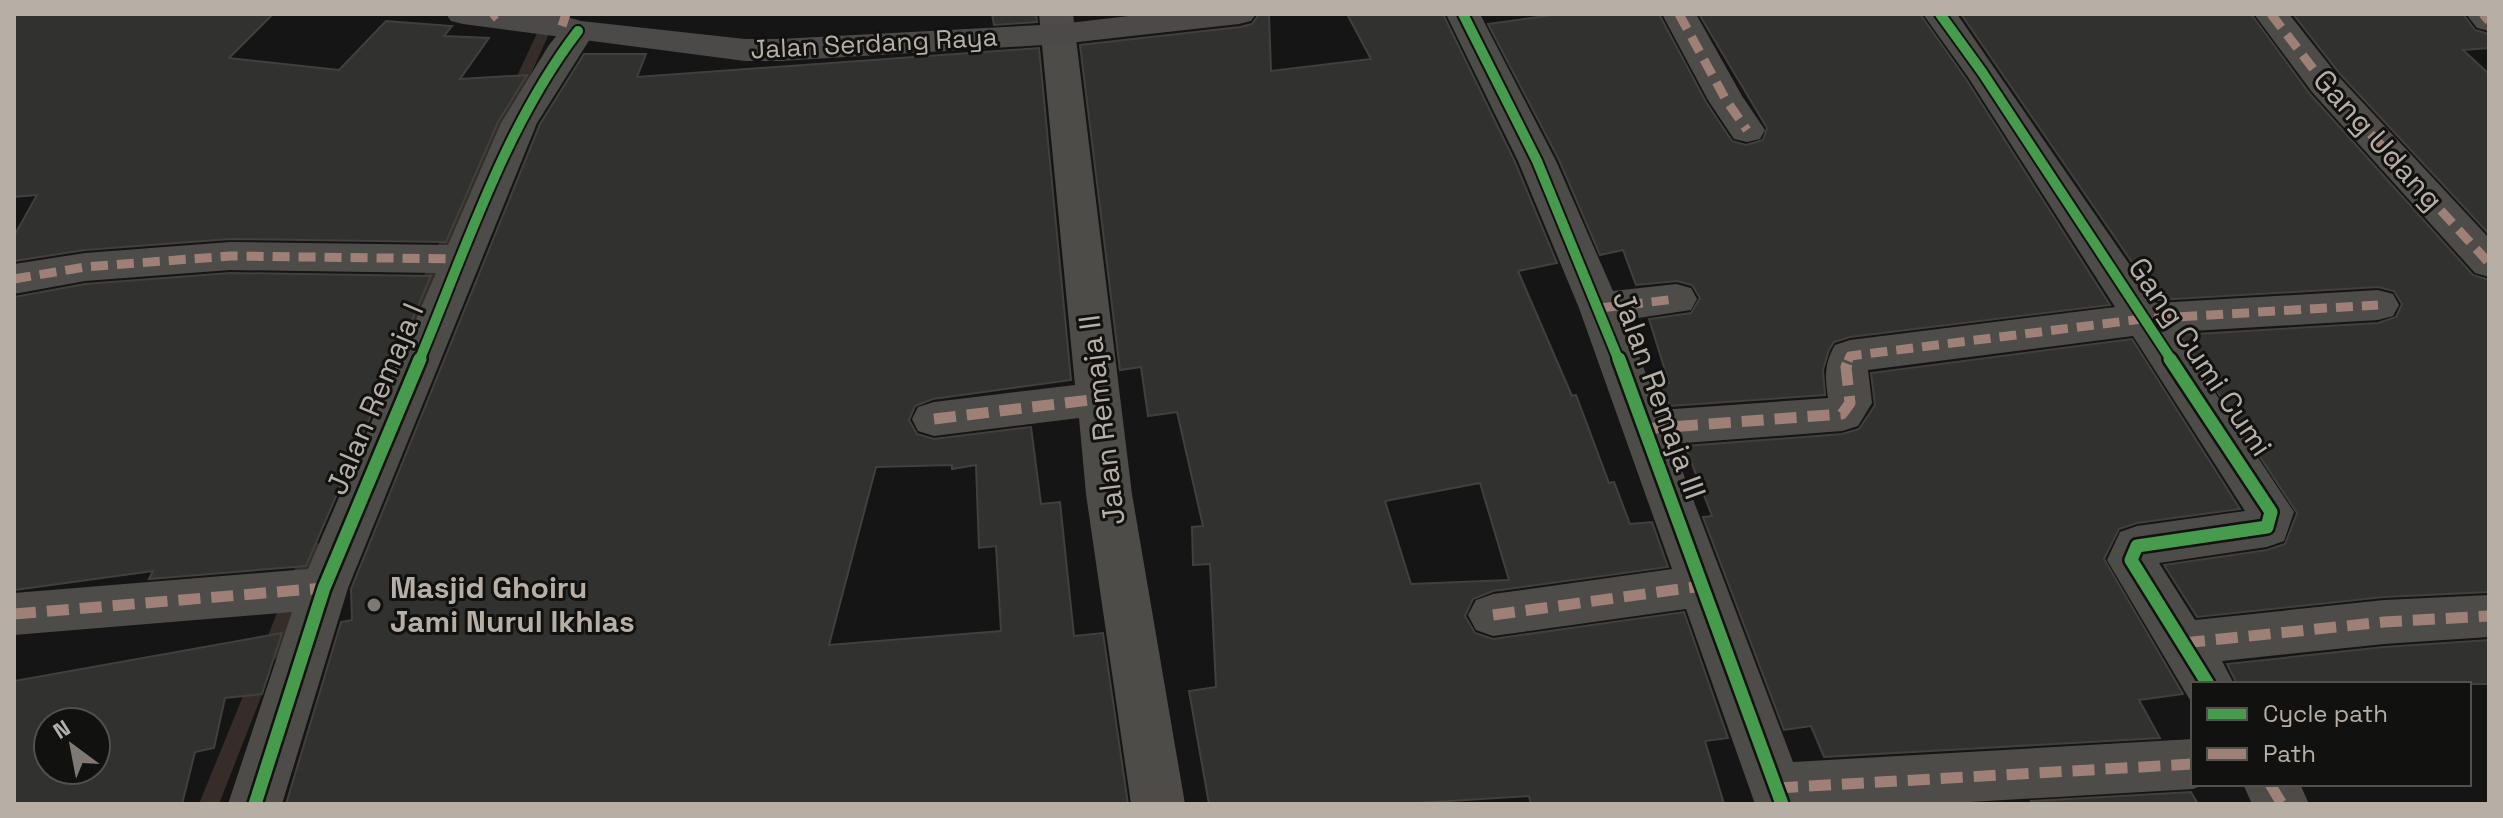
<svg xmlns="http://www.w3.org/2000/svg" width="2503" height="818" font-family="'Space Grotesk',sans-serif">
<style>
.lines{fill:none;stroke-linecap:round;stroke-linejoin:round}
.stream{fill:#372d28;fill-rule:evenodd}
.building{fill:#313130;stroke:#41403d;stroke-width:2;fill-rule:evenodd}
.street{fill:#4e4c49;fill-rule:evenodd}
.secondary{fill:#4c4a48;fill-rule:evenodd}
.quiet-far1{stroke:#9e8076;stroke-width:9;stroke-dasharray:17 9;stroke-linecap:butt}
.quiet{stroke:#9e8076;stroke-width:11;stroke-dasharray:22 11;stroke-linecap:butt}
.cycleway-far1-casing{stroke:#11110f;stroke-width:14}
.cycleway-casing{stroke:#11110f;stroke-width:18}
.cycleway-far1{stroke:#469c4c;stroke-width:10}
.cycleway{stroke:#469c4c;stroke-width:13}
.poi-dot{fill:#7e7973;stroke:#11110f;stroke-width:3}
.labels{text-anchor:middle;stroke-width:6;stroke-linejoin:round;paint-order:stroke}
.far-street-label{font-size:26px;fill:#b7afa5;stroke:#11110f}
.street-label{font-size:30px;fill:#b7afa5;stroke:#11110f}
.poi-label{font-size:30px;font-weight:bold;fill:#b7afa5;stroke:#11110f;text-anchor:start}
</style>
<rect width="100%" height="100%" fill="#151515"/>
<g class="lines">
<g class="stream">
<path d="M546,14H558L420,318L417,322H407L404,318Z"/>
<path d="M312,541L318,543L321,548L279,653L276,659L270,661L264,659L261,653L303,548L306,543Z"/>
<path d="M261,666L268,668L270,674L219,804H199L252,674L254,668Z"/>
</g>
</g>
<g class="building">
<path d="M14,14H273L229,58L339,70L386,21L452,26L444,36L489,38L460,79L527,75L498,122L446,242L230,239L85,250L14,261V236L37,195L14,197Z"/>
<path d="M992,14H1036L1037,22L994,25Z"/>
<path d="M1259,14H1269L1271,71L1371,59L1347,14H1443L1515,162L1557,263L1518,271L1572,396L1576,395L1609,483L1614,482L1630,524L1652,522L1668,567L1493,591L1473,599L1465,616L1475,633L1493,639L1684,612L1728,738L1705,741L1724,804H1531L1529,796L1401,804H1209L1189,691L1216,687L1210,564L1193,565L1192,527L1203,526L1177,412L1148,416L1141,367L1120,370L1080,45L1240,27L1252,24ZM1480,483L1509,580L1411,584L1385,501Z"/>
<path d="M1559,14H1659L1706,102L1732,141L1746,145L1763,140L1767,128L1699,14H1920L1966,79L2110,305L1850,337L1834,342L1829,350L1823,370L1825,395L1670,406L1661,383H1669L1649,319L1691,313L1700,298L1692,285L1677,281L1636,285L1623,250L1600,255L1559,160L1488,24Z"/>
<path d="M1961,14H2251L2310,94L2473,275L2489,280V592L2384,597L2197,617L2164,565L2267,550L2285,544L2297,513L2180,335L2378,323L2396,317L2402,304L2394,291L2378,287L2158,300Z"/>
<path d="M2293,14H2463L2475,30L2489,34V48L2463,50L2489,74V234L2340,74Z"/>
<path d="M1039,48L1071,380L933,399L915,406L909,420L917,434L934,439L1031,427L1041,504L1060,502L1074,636L1103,633L1128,804H286L341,622L352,620L351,589L540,124L584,54H646L637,77ZM952,465V469L976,465L979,548L996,546L1001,631L829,645L876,467Z"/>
<path d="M230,273L431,276L306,566L149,579L153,571L14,590V297L85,284Z"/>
<path d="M2132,339L2240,509L2137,523L2119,529L2104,559L2183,694L2139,700L2160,738L1824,757L1811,726L1784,730L1703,517L1712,516L1685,446L1842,434L1859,429L1875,405L1871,373Z"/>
<path d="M282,633L262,694L225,698L214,748L195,752L182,804H14V681ZM48,722H96V770H48Z"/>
<path d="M2489,640V684H2237L2227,664L2384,647Z"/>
<path d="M2191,792L2198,804H2032L2031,801Z"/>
</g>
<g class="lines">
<g class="street">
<path d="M1039,14H1073L1132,494L1185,804H1131L1086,494L1079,418L934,436L918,431L912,419L918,407L934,402L1075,385Z"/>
<path d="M1446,14H1480L1556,161L1613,291L1676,284L1691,288L1697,299L1691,310L1625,320L1660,410L1828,398C1825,377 1824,364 1835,345L1850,340L2115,307L1968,77L1923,14H1957L2156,303L2378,290L2393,294L2399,305L2393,316L2378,320L2175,332L2294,512L2284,541L2267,547L2159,563L2195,620L2384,600L2489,595V637L2384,644L2222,661L2234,684H2193V701L2190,700L2107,560L2120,532L2137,526L2245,511L2133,336L1868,370L1872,403L1858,426L1842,431L1672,444L1793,762L2193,739V784H2205L2193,789L1936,804H1755L1686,609L1493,636L1476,630L1468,615L1476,600L1493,594L1672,569L1579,308L1518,161Z"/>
<path d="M1662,14H1696L1742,96L1765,130L1760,139L1747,142L1734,139L1708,100Z"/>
<path d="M2254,14H2289L2338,76L2489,238V277L2475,273L2312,92Z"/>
<path d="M2466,14H2489V31L2477,28Z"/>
<path d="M578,21L590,24L595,31L537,123L348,588L282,804H228L292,612L14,635V593L308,569L436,273L230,270L85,281L14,294V264L85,253L230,242L448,245L501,123L549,45L566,24Z"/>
<path d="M2243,784H2300L2309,804H2252Z"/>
</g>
<path class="secondary" d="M446,14H557L581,21L745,39H780L1060,24L1146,14H1256L1251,21L1239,24L1060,44L780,61H745L463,24L451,21Z"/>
<g class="quiet-far1">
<path d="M1679,14L1726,100L1747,130"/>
<path d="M2271,14L2325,84L2489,263"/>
<path d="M2483,14L2489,21"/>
<path d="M491,18L496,14"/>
<path d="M562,26L566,14"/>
<path d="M14,279L85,267L230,256L462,259"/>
<path d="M1600,308L1676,299"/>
<path d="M1848,361L1850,356L2142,319L2378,305"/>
</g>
<g class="quiet">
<path d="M934,419L1098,399"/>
<path d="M1643,429L1842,414L1850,403L1846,367L1849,359"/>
<path d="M14,614L324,588"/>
<path d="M1493,615L1702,586"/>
<path d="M2183,643L2384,622L2489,616"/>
<path d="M2270,784L2282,804"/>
<path d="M1776,788L2193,764"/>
</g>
<g class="cycleway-far1-casing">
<g id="cycleway-far1">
<path d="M1463,14L1537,161L1619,361"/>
<path d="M1940,14L1982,72L2172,361"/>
<path d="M419,361C465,251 505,126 578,31"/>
</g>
</g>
<g class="cycleway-casing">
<g id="cycleway">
<path d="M1619,359L1782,804"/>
<path d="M2170,359L2271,512L2267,527L2137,546L2131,560L2208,684"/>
<path d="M255,804L324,588L420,359"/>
</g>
</g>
<use href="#cycleway-far1" class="cycleway-far1"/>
<use href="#cycleway" class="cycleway"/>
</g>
<circle class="poi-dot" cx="374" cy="605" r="8"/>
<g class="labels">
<g class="far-street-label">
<text transform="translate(874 43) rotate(-3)" y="9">Jalan Serdang Raya</text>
</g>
<g class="street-label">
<text transform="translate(2378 140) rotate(48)" y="10">Gang Udang</text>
<text transform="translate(2200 357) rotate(56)" y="10">Gang Cumi Cumi</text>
<text transform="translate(1659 395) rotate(70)" y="10">Jalan Remaja III</text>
<text transform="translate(375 399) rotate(-67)" y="10">Jalan Remaja I</text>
<text transform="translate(1102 420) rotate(-97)" y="10">Jalan Remaja II</text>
</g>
<g class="poi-label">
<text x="390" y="598">Masjid Ghoiru<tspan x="390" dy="34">Jami Nurul Ikhlas</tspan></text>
</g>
</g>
<rect width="2503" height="818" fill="none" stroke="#b7afa5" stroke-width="32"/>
<rect x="2191" y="682" width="280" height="104" fill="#11110f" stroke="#53504b" stroke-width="2"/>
<rect x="2207" y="708" width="40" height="12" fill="#469c4c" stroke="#53504b" stroke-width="2"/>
<text x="2263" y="722" font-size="24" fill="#b7afa5">Cycle path</text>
<rect x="2207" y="748" width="40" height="12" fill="#9e8076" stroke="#53504b" stroke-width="2"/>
<text x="2263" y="762" font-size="24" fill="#b7afa5">Path</text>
<g transform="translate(72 746) rotate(328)"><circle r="38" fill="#11110f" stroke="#53504b" stroke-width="2"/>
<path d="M0-6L14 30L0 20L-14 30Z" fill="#7e7973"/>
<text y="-12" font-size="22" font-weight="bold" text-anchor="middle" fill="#b7afa5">N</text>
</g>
</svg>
